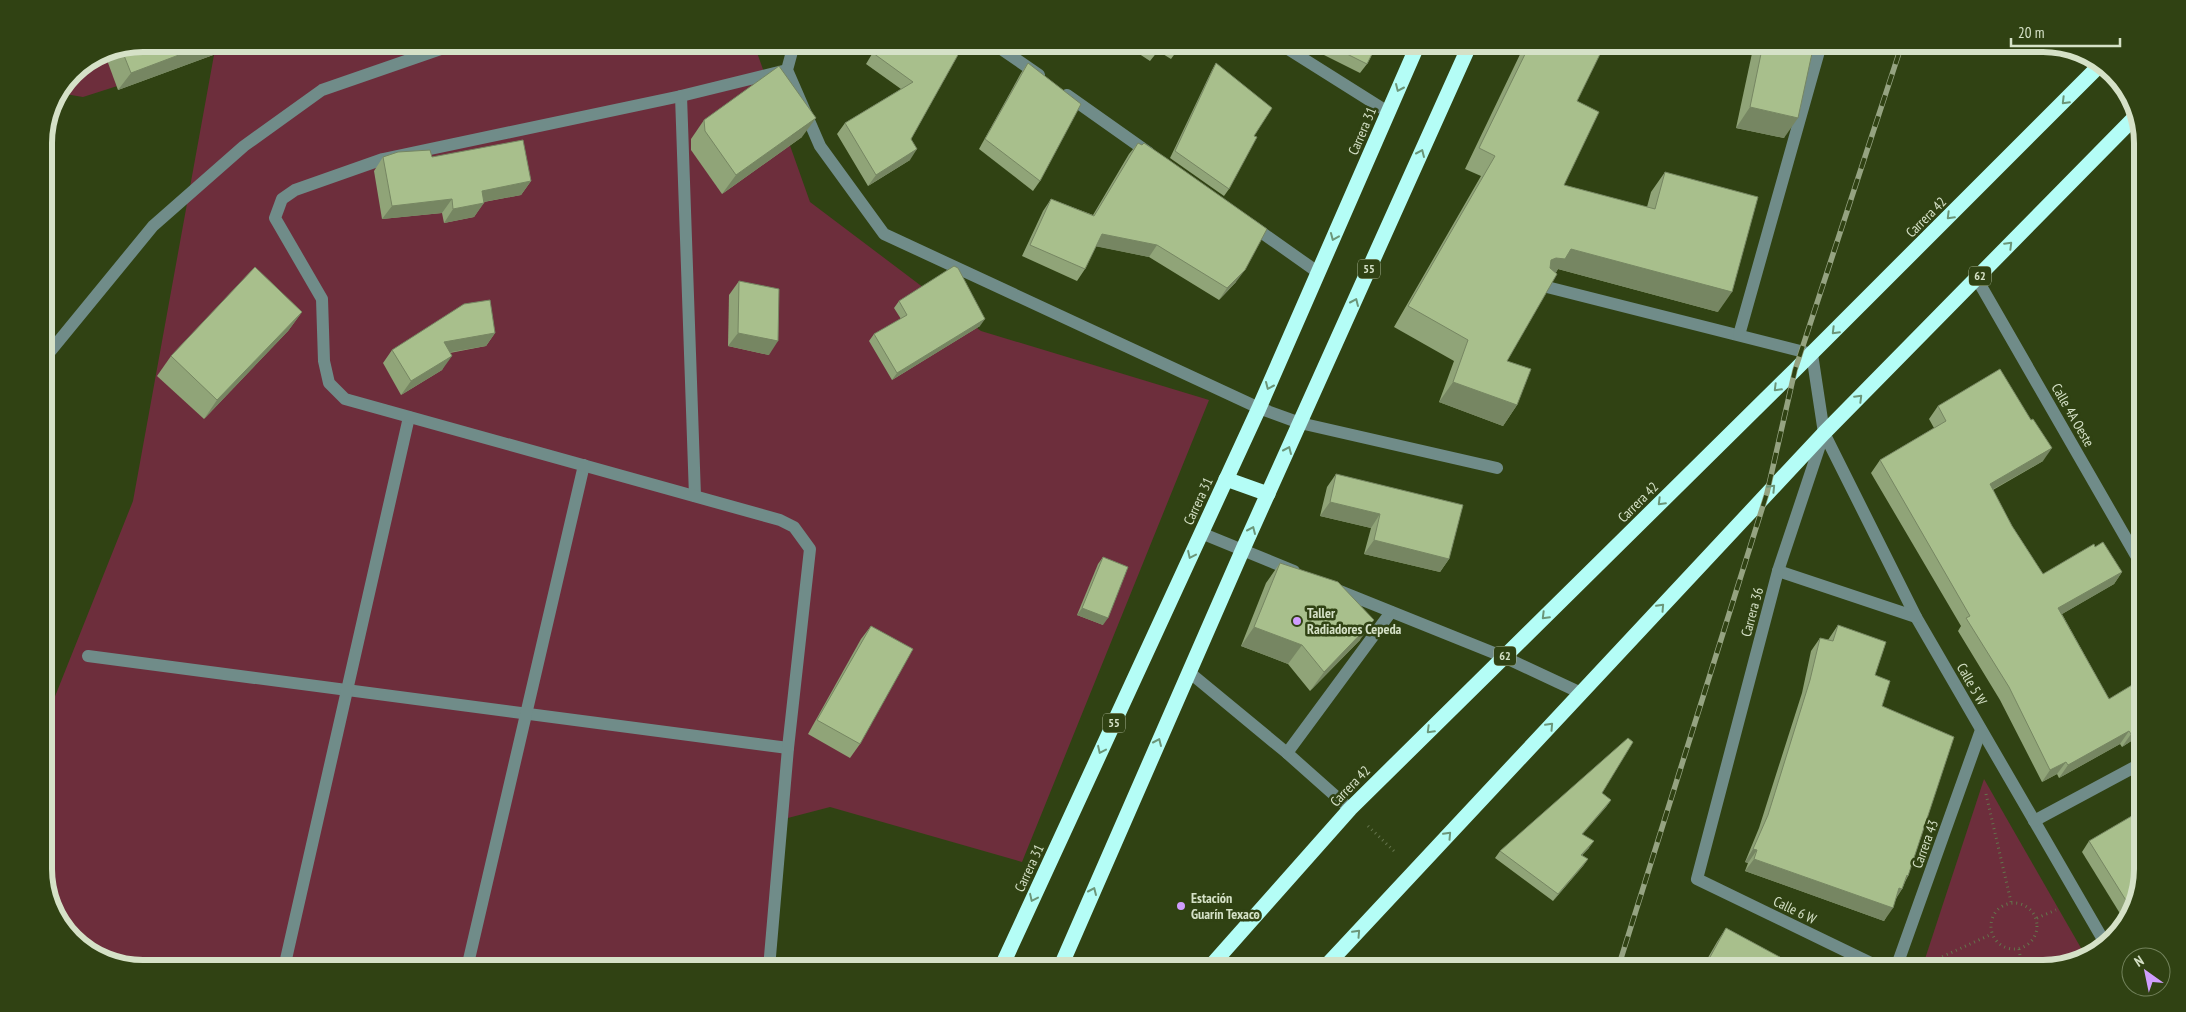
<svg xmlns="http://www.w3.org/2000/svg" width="2186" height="1012" font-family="'PT Sans Narrow',sans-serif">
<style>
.green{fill:#6d2e3c}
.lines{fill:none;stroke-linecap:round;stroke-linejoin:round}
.path{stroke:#64744c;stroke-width:3;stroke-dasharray:1 4;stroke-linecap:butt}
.minor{stroke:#708c89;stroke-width:12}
.highway{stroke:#b4fdf6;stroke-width:15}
.rail-casing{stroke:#95a381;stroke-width:5.5}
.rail{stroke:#304213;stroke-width:4;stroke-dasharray:11;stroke-linecap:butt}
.wall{fill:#90a478}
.shaded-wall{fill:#768662}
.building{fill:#a8bf8c;stroke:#768662}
.oneway{stroke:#6b9679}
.poi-dot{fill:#d09dfe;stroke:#304213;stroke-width:2}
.labels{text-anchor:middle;stroke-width:5;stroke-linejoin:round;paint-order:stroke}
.shield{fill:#304213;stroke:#a4b191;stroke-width:1}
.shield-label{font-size:12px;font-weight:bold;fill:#d5e1c7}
.street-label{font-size:14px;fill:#d5e1c7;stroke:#304213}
.poi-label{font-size:14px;font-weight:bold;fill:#d5e1c7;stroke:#304213;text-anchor:start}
.rim{fill:none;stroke:#d5e1c7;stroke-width:6}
</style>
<rect width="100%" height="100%" fill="#304213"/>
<g class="green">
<path d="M143,44H754L810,202L981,331L1209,400L1022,862L830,807L784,819L767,968H143L105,961L64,929L44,876V724L133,501L214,55L83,97L59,93L73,73L105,51Z"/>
<path d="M1984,779L2085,955L2043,968H1922Z"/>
</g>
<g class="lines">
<g class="path">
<path d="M1986,794L2011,902"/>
<path d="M1368,826L1396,853"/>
<circle cx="2014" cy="926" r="23"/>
<path d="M2037,918L2056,910"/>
<path d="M2019,949L2022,968"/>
<path d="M1924,965L1992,934"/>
</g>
<g class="minor">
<path d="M794,44L787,70L820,146L884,234L1259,408L1300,423L1497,468"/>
<path d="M994,44L1039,75"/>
<path d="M1280,44L1388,112"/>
<path d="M1067,95L1149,153"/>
<path d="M681,96L695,496"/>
<path d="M1251,225L1319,273"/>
<path d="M1977,279L2142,566"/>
<path d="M1543,286L1812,354L1824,433L1778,571L1697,879L1881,968"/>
<path d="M1739,335L1821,44"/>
<path d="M44,359L153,226L244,146L322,90L455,44"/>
<path d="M1824,433L1916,617L2105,943"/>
<path d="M1201,533L1294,571"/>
<path d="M1778,571L1916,617"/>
<path d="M1335,589L1504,657L1581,693"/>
<path d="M88,656L788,748"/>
<path d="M1189,672L1287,753L1350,809"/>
<path d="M1287,753L1391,612"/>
<path d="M2034,821L2142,763"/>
<path d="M284,968L409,417"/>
<path d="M467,968L584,465"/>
<path d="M769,968L788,748L810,549L794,527L780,520L345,399L329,383L324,361L322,299L275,218L282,199L295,190L383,159L681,96L787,70"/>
<path d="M1896,968L1981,730"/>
</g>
<g class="highway">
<path d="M1226,479L1268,494"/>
<path d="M1001,968L1259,408L1418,44"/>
<path d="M1060,968L1243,549L1470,44"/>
<path d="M1209,968L1350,809L1795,370L2099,66"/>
<path d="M1324,968L1824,433L2135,117"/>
</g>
<g class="rail-casing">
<path id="rail" d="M1618,968L1767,493L1795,370L1902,44"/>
</g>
<use href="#rail" class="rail"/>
</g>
<g class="wall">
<path d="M143,44H243L118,90L104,52L105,51Z"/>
<path d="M878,44H964L911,139L910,160L868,186L837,134L845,123L901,89L866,64Z"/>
<path d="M1124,44H1182L1171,59L1158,51L1150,61Z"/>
<path d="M1304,44H1377L1367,64L1360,73L1304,45Z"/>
<path d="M1525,44H1627L1620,54L1603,46L1577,101L1564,185L1647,207L1651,192L1665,172L1718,312L1558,269L1507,361L1517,405L1503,426L1439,402L1454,361L1394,327L1481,176L1465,169Z"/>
<path d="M1754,44H1814L1784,138L1736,128Z"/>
<path d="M1028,63L1040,181L1033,191L979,149L1021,73Z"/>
<path d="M1216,63L1254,136L1229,189L1224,196L1170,158L1212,70Z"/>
<path d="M704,120L802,137L722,194L691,150V139Z"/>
<path d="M1138,143L1236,282L1219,300L1149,257L1096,246L1085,269L1077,281L1022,256L1043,211L1051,199L1093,215L1129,154Z"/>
<path d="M383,157H432L531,181L521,195L484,202L474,217L444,223L442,213L382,219L374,171Z"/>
<path d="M739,281L769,355L728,346L729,295Z"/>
<path d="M899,301L980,326L892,380L869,341L874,334L901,319L894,308Z"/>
<path d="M302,312L288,331L204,419L157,376L171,356Z"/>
<path d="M495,333L486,346L450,353L442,370L401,395L383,363L392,350Z"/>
<path d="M1938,406L2043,461L1993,490L2012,526L2043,574L2095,547L2122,572L2114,584L2062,614L2109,699L2142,734L2122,747L2120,744L2059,778L2057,774L2042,782L2000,700L1958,631L1961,626L1871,473L1880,460L1934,428L1929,419Z"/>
<path d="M1336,474L1449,559L1440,572L1364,554L1371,528L1320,516L1327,487Z"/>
<path d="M1103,557V625L1077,615L1098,564Z"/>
<path d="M1280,563L1360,640L1310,691L1288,664L1241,646L1266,583Z"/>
<path d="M1838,625L1875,675L1882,706L1908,876L1905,882L1902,889L1897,897L1884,921L1745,871L1748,863L1745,862L1759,828L1802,693L1811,651L1820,638L1828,640Z"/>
<path d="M871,626L860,744L850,758L808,734L861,639Z"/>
<path d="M1602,793L1611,800L1606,807L1582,834L1589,848L1582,855L1588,859L1583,866L1553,901L1495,858L1500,851Z"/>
<path d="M2089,841L2135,907L2124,920L2082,852Z"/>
<path d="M1726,928L1800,968H1702L1717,942Z"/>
</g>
<g class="shaded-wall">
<path d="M208,44H243L118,90L131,73Z"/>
<path d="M1750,107L1798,118L1784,138L1736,128Z"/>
<path d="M816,118L802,137L722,194L736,175Z"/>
<path d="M917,149L910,160L868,186L876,175Z"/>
<path d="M531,181L521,195L472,204L482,191Z"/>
<path d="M452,199L442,213L382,219L392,206Z"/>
<path d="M484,203L474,217L444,223L453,209Z"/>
<path d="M1102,234L1157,245L1149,257L1094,246Z"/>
<path d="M1571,249L1732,292L1718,312L1558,269L1551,280L1541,278L1551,260Z"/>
<path d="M1245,270L1236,282L1219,300L1227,288Z"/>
<path d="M302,312L288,331L204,419L217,400Z"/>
<path d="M985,319L980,326L892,380L897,373Z"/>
<path d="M495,333L486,346L434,355L444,342Z"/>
<path d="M738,333L778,341L769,355L728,346Z"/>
<path d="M452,356L442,370L401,395L411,381Z"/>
<path d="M1453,382L1517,405L1503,426L1439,402Z"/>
<path d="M2052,448L2043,461L1981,496L1990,484Z"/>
<path d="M1330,502L1380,514L1371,528L1320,516Z"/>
<path d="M1374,540L1449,559L1440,572L1364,554Z"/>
<path d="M2122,572L2114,584L2050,621L2058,608Z"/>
<path d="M1082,608L1108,618L1103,625L1077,615Z"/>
<path d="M1374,620L1360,640L1310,691L1324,672Z"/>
<path d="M1254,627L1302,645L1288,664L1241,646Z"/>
<path d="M2142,727V734L2122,747L2131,734Z"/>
<path d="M2129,731L2120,744L2059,778L2068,765Z"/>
<path d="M2066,762L2057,774L2042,782L2050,770Z"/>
<path d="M1611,800L1606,807L1577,841L1582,834Z"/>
<path d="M1594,841L1589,848L1576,862L1581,855Z"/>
<path d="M1753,849L1757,850L1748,863L1745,862Z"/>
<path d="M1588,859L1583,866L1553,901L1558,894Z"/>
<path d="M1754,859L1893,908L1884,921L1745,871Z"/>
<path d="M1907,875L1908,876L1900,888L1902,889L1893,901L1891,900Z"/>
</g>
<g class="building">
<path d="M143,44H208L131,73L121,48Z"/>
<path d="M879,44H964L911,139L917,149L876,175L845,123L913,82L873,53Z"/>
<path d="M1145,44H1162L1157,52Z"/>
<path d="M1170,44H1182L1178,49Z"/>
<path d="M1327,44H1377L1367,64Z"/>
<path d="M1530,44H1605L1577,101L1599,112L1564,185L1655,209L1665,172L1758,197L1732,292L1571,249L1565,259L1556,258L1551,260L1550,268L1557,274L1507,361L1531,369L1517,405L1453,382L1468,340L1408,306L1495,156L1479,148Z"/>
<path d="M1763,44H1814L1798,118L1750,107Z"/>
<path d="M1028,63L1081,104L1040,181L985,139Z"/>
<path d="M1216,63L1272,108L1254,136L1257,137L1229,189L1175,151Z"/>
<path d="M779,66L816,118L736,175L705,131L704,120Z"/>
<path d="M523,140L531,181L482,191L484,203L453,209L452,199L392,206L383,157L398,152L430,150L432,157Z"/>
<path d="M1138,143L1142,145L1144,143L1169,160L1267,229L1245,270L1227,288L1157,245L1102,234L1085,269L1030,245L1051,199L1094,216Z"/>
<path d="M954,266L958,268L985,319L897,373L874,334L907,315L899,301Z"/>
<path d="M255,267L302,312L217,400L171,356Z"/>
<path d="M739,281L779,289L778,341L738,333Z"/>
<path d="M490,300L495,333L444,342L452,356L411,381L392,350L464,304Z"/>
<path d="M2000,369L2031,420L2033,419L2052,448L1990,484L2012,526L2043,574L2094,544L2095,547L2103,542L2122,572L2058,608L2109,699L2142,679V727L2131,734L2129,731L2068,765L2066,762L2050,770L2009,687L1966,618L1970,616L1880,460L1946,421L1938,406Z"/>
<path d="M1336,474L1463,505L1449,559L1374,540L1380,514L1330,502Z"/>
<path d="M1103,557L1128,567L1108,618L1082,608Z"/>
<path d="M1280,563L1338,582L1374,620L1324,672L1302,645L1254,627Z"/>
<path d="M1838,625L1886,642L1875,675L1890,681L1882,706L1954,737L1908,876L1907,875L1902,889L1899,888L1893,908L1754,859L1757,850L1753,849L1768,815L1810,680L1820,638L1833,641Z"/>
<path d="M871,626L913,649L860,744L817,720Z"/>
<path d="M1628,738L1633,742L1602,793L1611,800L1582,834L1594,841L1581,855L1588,859L1558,894L1500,851Z"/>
<path d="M2142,810V869L2135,907L2132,910L2089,841Z"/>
<path d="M1726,928L1800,968H1704Z"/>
</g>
<defs><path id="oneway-chevron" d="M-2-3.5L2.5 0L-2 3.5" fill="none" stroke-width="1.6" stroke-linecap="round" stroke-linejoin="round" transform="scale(1.25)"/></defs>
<g class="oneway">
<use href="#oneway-chevron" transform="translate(1399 88) rotate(114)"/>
<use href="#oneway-chevron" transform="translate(2065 101) rotate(135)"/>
<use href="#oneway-chevron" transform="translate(1421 153) rotate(-66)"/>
<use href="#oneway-chevron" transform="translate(1950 216) rotate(135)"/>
<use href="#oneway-chevron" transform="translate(1334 237) rotate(113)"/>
<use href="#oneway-chevron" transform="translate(2009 245) rotate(-45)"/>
<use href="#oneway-chevron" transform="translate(1355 302) rotate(-66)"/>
<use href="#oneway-chevron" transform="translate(1835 331) rotate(135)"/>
<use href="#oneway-chevron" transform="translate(1269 386) rotate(114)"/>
<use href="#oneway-chevron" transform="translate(1777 388) rotate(135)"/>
<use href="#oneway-chevron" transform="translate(1859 398) rotate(-45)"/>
<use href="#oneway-chevron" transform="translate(1288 450) rotate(-66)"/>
<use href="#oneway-chevron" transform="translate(1772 488) rotate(-46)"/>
<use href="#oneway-chevron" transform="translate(1661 502) rotate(135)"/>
<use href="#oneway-chevron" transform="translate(1252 530) rotate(-66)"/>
<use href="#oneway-chevron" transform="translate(1191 555) rotate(115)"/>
<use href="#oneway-chevron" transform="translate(1661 607) rotate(-47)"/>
<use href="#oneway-chevron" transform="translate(1545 616) rotate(135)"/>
<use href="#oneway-chevron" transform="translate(1550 726) rotate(-47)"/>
<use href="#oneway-chevron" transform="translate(1430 730) rotate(135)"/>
<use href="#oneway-chevron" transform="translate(1158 742) rotate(-66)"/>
<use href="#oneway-chevron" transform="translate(1101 750) rotate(115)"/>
<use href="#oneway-chevron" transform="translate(1448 835) rotate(-47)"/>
<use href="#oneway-chevron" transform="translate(1093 891) rotate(-66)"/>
<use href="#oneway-chevron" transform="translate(1033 898) rotate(115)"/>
<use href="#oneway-chevron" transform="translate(1357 933) rotate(-47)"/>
</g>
<g class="poi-dot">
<circle cx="1297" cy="621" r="5"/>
<circle cx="1181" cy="906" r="5"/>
</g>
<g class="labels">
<g class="shield">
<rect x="1358" y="259.5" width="22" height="19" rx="4"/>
<rect x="1969" y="266.5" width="22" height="19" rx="4"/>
<rect x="1494" y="646.5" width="22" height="19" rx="4"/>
<rect x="1103" y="713.5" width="22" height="19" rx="4"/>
</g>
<g class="shield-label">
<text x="1369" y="273">55</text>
<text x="1980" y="280">62</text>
<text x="1505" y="660">62</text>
<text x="1114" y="727">55</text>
</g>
<g class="street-label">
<text transform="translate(1362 131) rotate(-67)" y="5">Carrera 31</text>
<text transform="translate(1926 217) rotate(-45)" y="5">Carrera 42</text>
<text transform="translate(2073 415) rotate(60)" y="5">Calle 4A Oeste</text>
<text transform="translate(1198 501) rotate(-65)" y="5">Carrera 31</text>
<text transform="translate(1638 502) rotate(-45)" y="5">Carrera 42</text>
<text transform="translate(1752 612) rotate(-75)" y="5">Carrera 36</text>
<text transform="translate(1972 684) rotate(60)" y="5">Calle 5 W</text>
<text transform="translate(1350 786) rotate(-46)" y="5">Carrera 42</text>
<text transform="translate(1925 844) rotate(-70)" y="5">Carrera 43</text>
<text transform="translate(1029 868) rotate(-65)" y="5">Carrera 31</text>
<text transform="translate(1795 910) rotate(26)" y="5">Calle 6 W</text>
</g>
<g class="poi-label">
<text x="1307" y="618">Taller<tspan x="1307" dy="16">Radiadores Cepeda</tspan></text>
<text x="1191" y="903">Estación<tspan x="1191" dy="16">Guarín Texaco</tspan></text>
</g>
</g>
<path d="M0 0H2186V1012H0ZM143 52H2043A91 91 0 0 1 2134 143V869A91 91 0 0 1 2043 960H143A91 91 0 0 1 52 869V143A91 91 0 0 1 143 52Z" fill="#304213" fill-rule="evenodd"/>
<path class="rim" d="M143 52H2043A91 91 0 0 1 2134 143V869A91 91 0 0 1 2043 960H143A91 91 0 0 1 52 869V143A91 91 0 0 1 143 52Z"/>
<g transform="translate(2146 972) rotate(327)"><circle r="24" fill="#304213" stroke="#72825b"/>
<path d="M0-4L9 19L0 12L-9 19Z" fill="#d09dfe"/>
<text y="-8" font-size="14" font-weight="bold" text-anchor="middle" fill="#d5e1c7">N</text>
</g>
<path d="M2011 38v8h109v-8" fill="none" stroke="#d5e1c7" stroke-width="2.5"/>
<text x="2018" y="38" font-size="15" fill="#d5e1c7" stroke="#304213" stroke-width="4" paint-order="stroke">20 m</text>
</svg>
